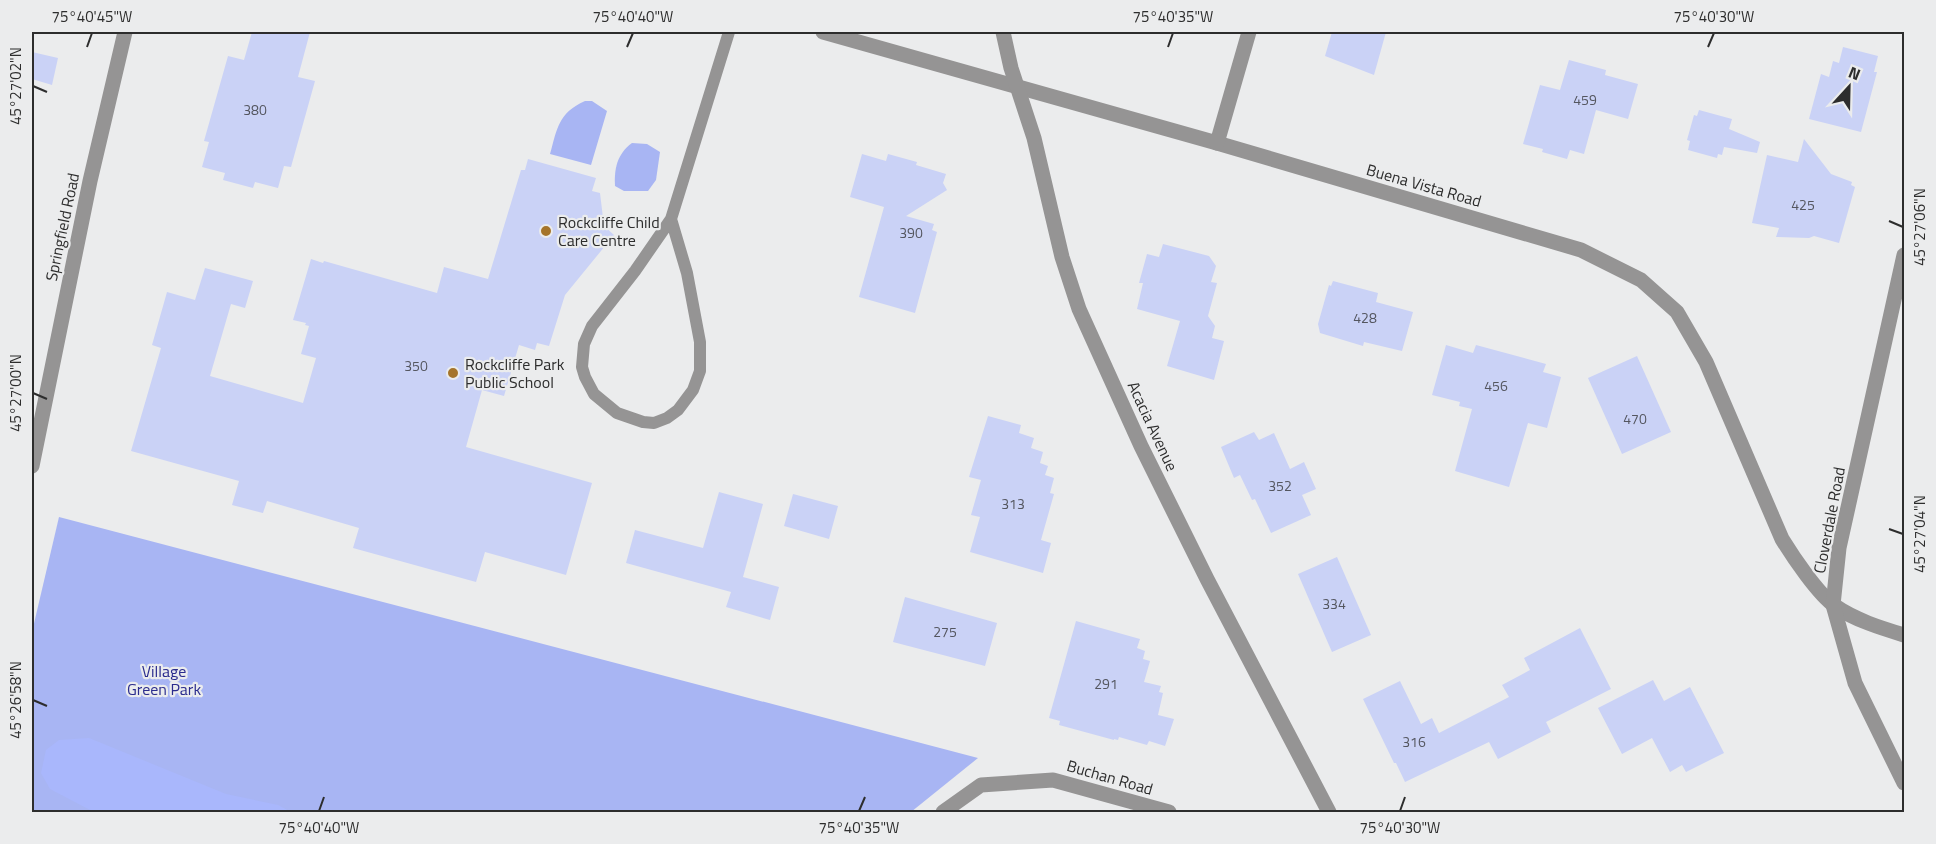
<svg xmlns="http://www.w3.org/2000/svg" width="1936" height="844" font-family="'Titillium Web',sans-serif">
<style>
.green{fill:#a8b5f3}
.forest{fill:#a9b7fc}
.building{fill:#cad2f6}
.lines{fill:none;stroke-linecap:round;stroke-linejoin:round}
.service{stroke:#959494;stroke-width:12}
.minor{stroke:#959494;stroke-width:15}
.tertiary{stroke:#959494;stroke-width:15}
.ticks{fill:none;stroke:#2d2d2d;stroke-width:2}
.poi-dot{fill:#a5742a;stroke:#ebeced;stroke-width:2}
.labels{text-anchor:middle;stroke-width:4.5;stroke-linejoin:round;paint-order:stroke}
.number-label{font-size:14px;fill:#54565f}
.street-label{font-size:16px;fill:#2d2d2d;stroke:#ebeced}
.poi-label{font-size:16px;fill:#2d2d2d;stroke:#ebeced;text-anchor:start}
.park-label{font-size:16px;fill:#2b2c8d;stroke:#ebeced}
.neatline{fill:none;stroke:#2d2d2d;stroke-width:2}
.ticks-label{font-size:15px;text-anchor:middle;fill:#2d2d2d}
</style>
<rect width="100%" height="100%" fill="#ebeced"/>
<g class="green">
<path d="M585,101H592L607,111L591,165L550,154C557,129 558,113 585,101Z"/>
<path d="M632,143L647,144L660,152L656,180L648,191H624L615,186C614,169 617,154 632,143Z"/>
<path d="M59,517L978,758L911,812H32V632Z"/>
</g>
<path class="forest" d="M89,738L226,794L278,805L291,812H94L50,789L41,773L46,750L59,740Z"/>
<g class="building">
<path d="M252,32H310L298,77L315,81L291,167L284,166L278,188L255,182L253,188L223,180L225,173L202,167L209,142L204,141L228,56L244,60Z"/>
<path d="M1332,32H1386L1374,75L1325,56Z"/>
<path d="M1843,47L1878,56L1874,72H1877L1861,132L1809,119L1821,74L1829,77L1833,61L1839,63Z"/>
<path d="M32,52L58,58L52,85L32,79Z"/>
<path d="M1569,60L1606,70L1605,75L1638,84L1628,119L1596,110L1584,154L1570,150L1567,159L1542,152L1543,149L1523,144L1540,85L1560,90Z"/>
<path d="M1699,110L1732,119L1729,129L1760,142L1757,153L1724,147L1722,155L1718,154L1717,158L1688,150L1690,141L1687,140L1694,115L1697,116Z"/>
<path d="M1804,139L1831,174L1852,182L1851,185L1855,187L1839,243L1814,236L1809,238L1776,237L1779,228L1752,223L1767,155L1798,162Z"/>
<path d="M862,154L886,161L888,154L917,162L916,165L946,174L943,183L947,190L906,216L934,224L932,230L937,232L915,313L859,297L884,207L850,197Z"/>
<path d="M528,159L596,178L592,191L600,193L604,226L614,235L565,295L549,346L537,343L535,350L519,345L504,396L482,390L466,447L592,483L566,575L485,552L476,582L353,548L359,528L267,501L263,513L232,505L239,481L131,451L161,348L152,345L167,292L195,300L205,268L253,281L245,308L231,304L210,376L303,403L316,358L301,354L309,326L305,325L306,323L293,320L311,259L323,263L324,261L437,293L444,267L488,279L521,170H525Z"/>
<path d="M1163,244L1209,256L1216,266L1211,282L1217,283L1208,316L1215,326L1212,338L1224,341L1214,380L1167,366L1180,321L1137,309L1143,283H1139L1147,254L1159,257Z"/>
<path d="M1333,281L1378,293L1376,302L1413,312L1402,351L1364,342L1363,346L1320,333L1318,324L1329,285L1331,286Z"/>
<path d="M1446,345L1473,353L1476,345L1546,364L1543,372L1561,377L1547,428L1528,423L1509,487L1455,471L1472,409L1459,406L1460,402L1432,395Z"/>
<path d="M1637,356L1671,432L1622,454L1588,378Z"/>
<path d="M988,416L1021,425L1019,433L1034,438L1031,448L1043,452L1040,463L1048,466L1045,475L1054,478L1050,493L1054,494L1041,540L1051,543L1043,573L970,552L980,517L971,515L981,480L969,477Z"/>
<path d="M1254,432L1259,440L1274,433L1290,469L1304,462L1316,489L1302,495L1311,515L1271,533L1255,499L1252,500L1240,475L1234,478L1221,447Z"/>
<path d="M719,492L763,504L743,577L779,587L770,620L726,607L731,592L626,563L635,530L703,548Z"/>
<path d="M793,494L838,506L829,539L784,526Z"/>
<path d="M1337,557L1371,635L1332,652L1298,574Z"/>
<path d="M905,597L997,623L985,666L893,642Z"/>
<path d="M1076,621L1140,639L1137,648L1145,651L1143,659L1150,661L1144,682L1161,686L1159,692L1163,693L1158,715L1174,719L1165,746L1149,741L1147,745L1119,737L1118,740L1114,739V740L1059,725L1060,721L1049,718Z"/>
<path d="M1580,628L1611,689L1546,722L1551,732L1498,759L1489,742L1405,782L1396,763H1394L1363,699L1400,681L1421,724L1432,718L1439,733L1509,697L1502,685L1530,670L1524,658Z"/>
<path d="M1653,680L1664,701L1690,687L1724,753L1686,772L1682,765L1670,772L1652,738L1622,754L1598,708Z"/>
</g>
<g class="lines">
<path class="service" d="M671,219L687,273L700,342V371L693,390L678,410L667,418L654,423L643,422L617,413L594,394L585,377L582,367L584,344L592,326L635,271L671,219L729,32"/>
<g class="minor">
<path d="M823,32L1217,143L1581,250L1641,280L1677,312L1706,362L1782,539C1793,557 1818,594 1835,606C1855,620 1881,628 1904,635"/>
<path d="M1217,143L1249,32"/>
<path d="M1904,255L1839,548L1833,605L1855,683L1904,783"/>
<path d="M32,466L90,181L125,32"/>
<path d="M943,812L981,785L1053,780L1169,812"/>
</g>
<path class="tertiary" d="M1003,32L1011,68L1034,138L1062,257L1079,309L1141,446L1207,579L1329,812"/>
</g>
<path class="ticks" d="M87,47L92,33M627,47L633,33M1168,47L1173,33M1708,47L1714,33M33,86L47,92M1889,221L1903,227M33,393L47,399M1889,529L1903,534M33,700L47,706M319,811L324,797M859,811L865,797M1400,811L1405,797"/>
<g class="poi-dot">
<circle cx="546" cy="231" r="6"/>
<circle cx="453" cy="373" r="6"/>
</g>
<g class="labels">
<g class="number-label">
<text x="1585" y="105">459</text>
<text x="255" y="115">380</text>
<text x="1803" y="210">425</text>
<text x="911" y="238">390</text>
<text x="1365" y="323">428</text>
<text x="416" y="371">350</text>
<text x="1496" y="391">456</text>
<text x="1635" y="424">470</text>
<text x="1280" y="491">352</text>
<text x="1013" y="509">313</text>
<text x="1334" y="609">334</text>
<text x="945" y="637">275</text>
<text x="1106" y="689">291</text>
<text x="1414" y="747">316</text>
</g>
<g class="street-label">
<text transform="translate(1424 185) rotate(16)" y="6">Buena Vista Road</text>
<text transform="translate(62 227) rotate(-78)" y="6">Springfield Road</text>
<text transform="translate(1153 426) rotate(65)" y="6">Acacia Avenue</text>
<text transform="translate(1829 520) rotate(-79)" y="6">Cloverdale Road</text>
<text transform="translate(1110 777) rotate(16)" y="6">Buchan Road</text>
</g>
<g class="poi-label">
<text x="558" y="228">Rockcliffe Child<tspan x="558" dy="18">Care Centre</tspan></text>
<text x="465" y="370">Rockcliffe Park<tspan x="465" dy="18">Public School</tspan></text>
</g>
<g class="park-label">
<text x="164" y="677">Village<tspan x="164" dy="18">Green Park</tspan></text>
</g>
</g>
<rect width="1936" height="844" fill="none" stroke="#ebeced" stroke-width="66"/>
<g transform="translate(1849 87) rotate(22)" stroke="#ebeced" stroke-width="4.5" paint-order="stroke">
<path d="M0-4.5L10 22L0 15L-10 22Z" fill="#2d2d2d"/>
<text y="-9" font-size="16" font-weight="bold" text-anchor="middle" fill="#2d2d2d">N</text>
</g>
<rect x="33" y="33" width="1870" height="778" class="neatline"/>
<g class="ticks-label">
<text x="92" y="22">75°40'45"W</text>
<text x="633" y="22">75°40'40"W</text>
<text x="1173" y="22">75°40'35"W</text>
<text x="1714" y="22">75°40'30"W</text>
<text transform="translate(16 86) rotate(-90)" y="5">45°27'02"N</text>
<text transform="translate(1920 227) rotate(-90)" y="5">45°27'06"N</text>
<text transform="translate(16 393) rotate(-90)" y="5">45°27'00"N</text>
<text transform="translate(1920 534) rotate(-90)" y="5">45°27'04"N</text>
<text transform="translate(16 700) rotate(-90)" y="5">45°26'58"N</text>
<text x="319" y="833">75°40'40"W</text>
<text x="859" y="833">75°40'35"W</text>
<text x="1400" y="833">75°40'30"W</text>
</g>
</svg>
